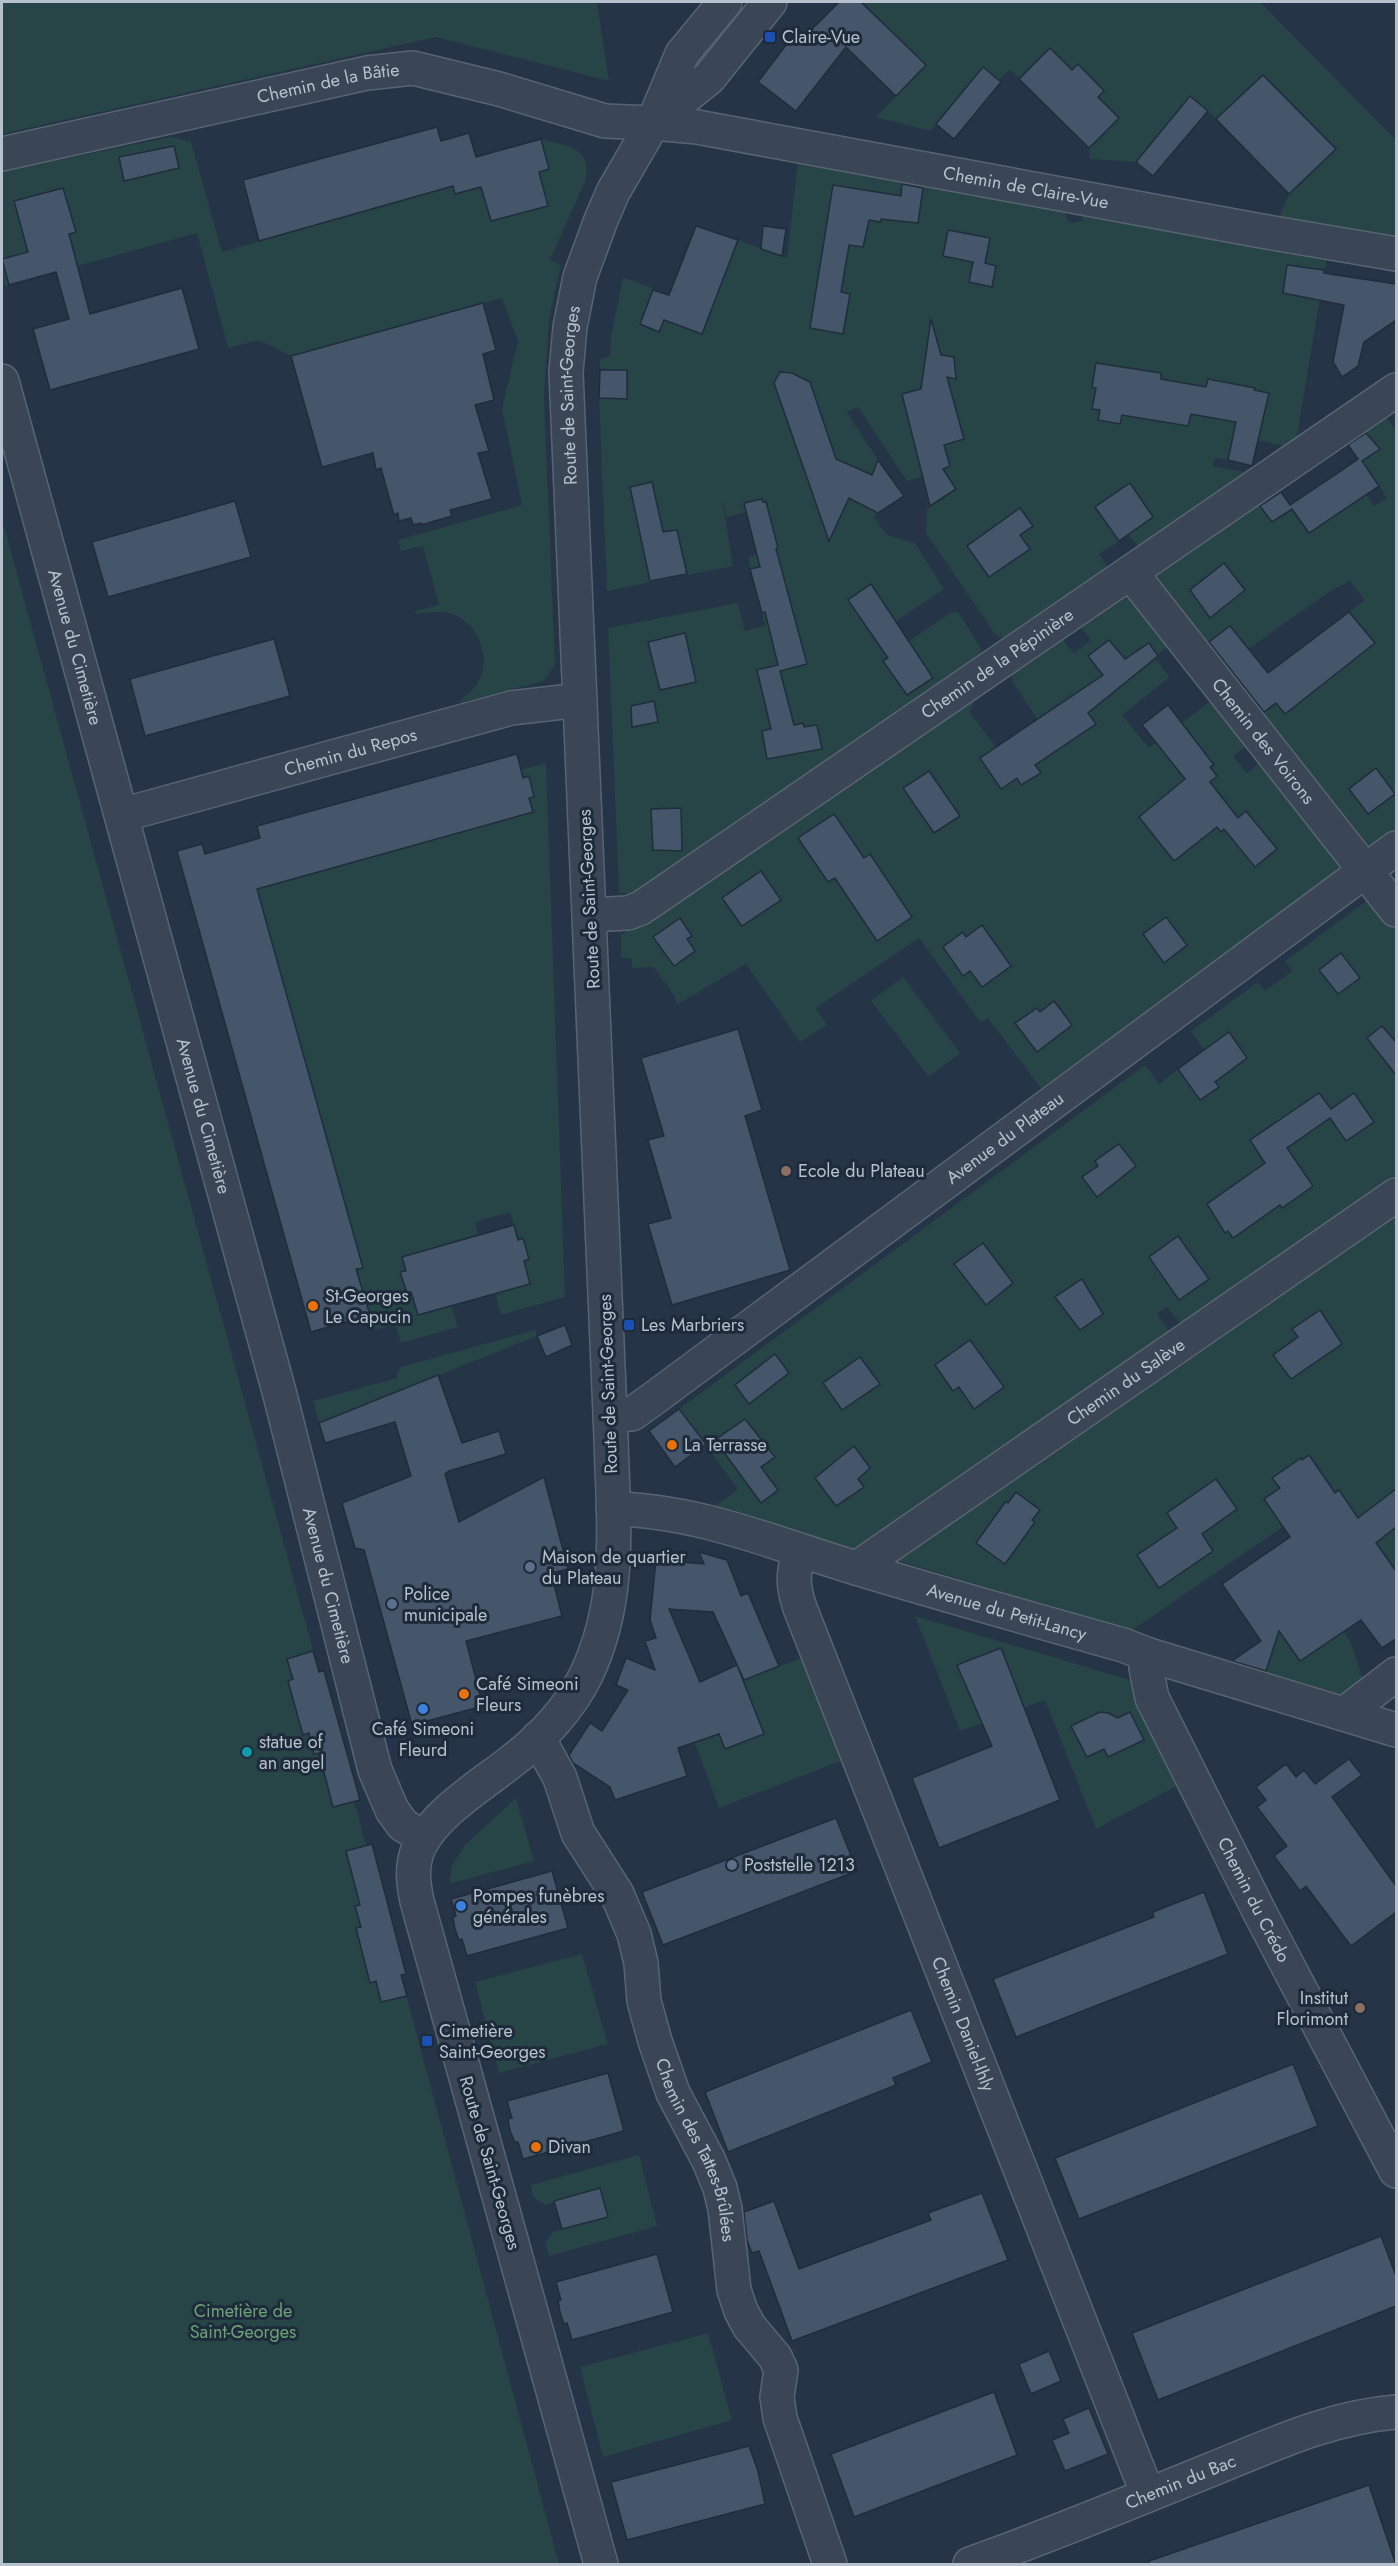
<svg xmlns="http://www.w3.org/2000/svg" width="1398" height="2566" font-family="Jost,sans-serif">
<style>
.green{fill:#274447;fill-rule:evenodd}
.building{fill:#46566a;stroke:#202d3c;stroke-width:1.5}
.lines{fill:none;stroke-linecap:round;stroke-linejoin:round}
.minor-casing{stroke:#586472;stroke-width:36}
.minor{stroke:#3a4655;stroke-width:33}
.transit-dot{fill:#1a4fb4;stroke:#1e2b3a;stroke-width:2}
.education-dot{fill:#8d6e63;stroke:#1e2b3a;stroke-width:2}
.food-dot{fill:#e8710a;stroke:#1e2b3a;stroke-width:2}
.service-dot{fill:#5c6f8a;stroke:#1e2b3a;stroke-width:2}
.shop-dot{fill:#3f7fe0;stroke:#1e2b3a;stroke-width:2}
.culture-dot{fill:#0f9aa8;stroke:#1e2b3a;stroke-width:2}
.labels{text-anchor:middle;stroke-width:6;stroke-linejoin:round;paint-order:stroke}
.poi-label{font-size:18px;fill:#b7c1ce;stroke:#1e2b3a;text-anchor:start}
.street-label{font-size:18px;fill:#b7c1ce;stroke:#1e2b3a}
.park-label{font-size:18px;fill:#6ca177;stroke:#1e2b3a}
</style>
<rect width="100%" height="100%" fill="#253446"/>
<g class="green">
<path d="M2,2H597L609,81L436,37L2,134Z"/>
<path d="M861,2H1260L1396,140V244L1275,226L1289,194L1263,75L1216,119L1190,96L1136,162L1090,159L1089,148L1119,117L1098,97L1104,91L1078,64L1072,70L1050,48L1020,79L1010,69L999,80L983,67L930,131L876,117L926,65Z"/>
<path d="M171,137L191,142L222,252L453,186L455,194L481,187L491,221L548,206L539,172L549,169L541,139C567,146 593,147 585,182L550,260L561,265L549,320L544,397L555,665L544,681L458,703C464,696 474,690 478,682C494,655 475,617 445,612C436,611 425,613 416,614L415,611L439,605L423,546L401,551L398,540L522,505L502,409L518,341L502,298L291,356L259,340L228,348L197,233L5,286L2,273V172Z"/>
<path d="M798,160L1063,207L1069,223L1083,221L1081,212L1327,256L1295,448L1234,436L1228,460L1215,458L1213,466L1256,474L1143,552L1129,535L1099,554L1112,574L1006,641L995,634L926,533L927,509L956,489L943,469L950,466L944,445L964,439L959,419L916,390L902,394L918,457L930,475L907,481L858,407L847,412L878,460L866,487L878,513L874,517L887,535L915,543L944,589L895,622L909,641L952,612L959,613L981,648V660L648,893H619L608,628L738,603L745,631L765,626L748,557L756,554L747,512L727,517L722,498L733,566L607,591L599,398L600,359L610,356L611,336L623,277L711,311L738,240L787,258ZM836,459L843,462L856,482L833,531Z"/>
<path d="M1381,412L1396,430V830L1369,850L1241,697L1247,692L1264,713L1276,703L1285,714L1374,643L1349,612L1364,600L1350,581L1326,594L1219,670L1155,585V571L1255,501L1272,522L1292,509L1309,533L1366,494L1374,506L1387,498L1367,468L1360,462L1380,449L1362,428Z"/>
<path d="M2,519L334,1726L559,2564H2Z"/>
<path d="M1129,588L1172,643L1154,657L1170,677L1122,715L1149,748L1216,697L1245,737L1244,748L1233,756L1247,773L1264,759L1348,865L1043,1091L988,1018L981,1023L919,938L816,1008L827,1025L800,1042L746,964L678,1004L670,989L653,967L632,968V959L621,958V935L978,691L970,713L996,747L1001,788L1017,778L1022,785L1040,773L1035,765L1048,756L1037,719L1012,681V669L1059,635L1074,653L1091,640L1078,623Z"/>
<path d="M546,763L565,1297L501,1315L495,1293L530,1284L510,1212L475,1222L478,1234L402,1257L418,1314L451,1305L458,1327L401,1343L395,1325L374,1330L241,852L274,885L533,812L529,798L534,796L529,776L524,778L521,770Z"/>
<path d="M1368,900L1376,901L1396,927V1186L1182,1326L1167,1307L1157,1314L1175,1339L864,1552L714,1507L738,1489L679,1409L1145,1065L1159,1084L1178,1069L1200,1100L1218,1087L1215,1082L1247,1058L1229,1032L1204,1050L1191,1031L1258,982L1265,991L1292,971L1285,961Z"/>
<path d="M903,977L960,1053L929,1077L871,1001Z"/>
<path d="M1396,1206V1570L1338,1489L1131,1631L886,1557Z"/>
<path d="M535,1330L537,1336L319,1423L313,1401L397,1378V1372L401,1367Z"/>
<path d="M1323,1600L1350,1641L1365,1684L1344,1698L1266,1672L1278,1629Z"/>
<path d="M915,1616L1133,1681L1186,1781L1096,1829L1045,1700L960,1731Z"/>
<path d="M810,1655L851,1757L719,1808L680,1704Z"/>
<path d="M516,1798L534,1861L449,1884L452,1865L465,1845Z"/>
<path d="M582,1954L608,2044L499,2073L475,1982Z"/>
<path d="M639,2155L657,2226L549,2256L545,2243L552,2232L608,2216L600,2188L545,2205L533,2197L531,2185Z"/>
<path d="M708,2333L732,2420L603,2457L580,2367Z"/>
</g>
<g class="building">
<path d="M839,2H861L926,65L896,96L846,47L796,111L758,82L798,29L804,35L809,29L811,30Z"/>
<path d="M1050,48L1072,70L1078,64L1104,91L1098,97L1119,118L1089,148L1019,79Z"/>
<path d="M983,67L1001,82L954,139L936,124Z"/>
<path d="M1263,75L1336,149L1289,194L1216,119Z"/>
<path d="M1190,96L1208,111L1153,176L1136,162Z"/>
<path d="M437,127L441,141L469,133L476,157L541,139L549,169L539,172L548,206L491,221L481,187L455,194L453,186L259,241L243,180Z"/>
<path d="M174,146L179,168L124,181L119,157Z"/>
<path d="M902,184L923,188L918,223L881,219V222L869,220L863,247L849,245L841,292L850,294L843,334L810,328L833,185L901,196Z"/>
<path d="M63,188L76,232L69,234L90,314L182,288L199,349L50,390L33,329L69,319L56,272L9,285L2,259L28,252L14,201Z"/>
<path d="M696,226L738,240L702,334L664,320L659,332L640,324L653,290L669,295Z"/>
<path d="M763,226L786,229L782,256L761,249Z"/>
<path d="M948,230L990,238L985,263L996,266L992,287L969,282L973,262L943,256Z"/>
<path d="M1287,265L1324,270V273L1396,284V320L1364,342L1358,366L1342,377L1333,362L1344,305L1283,293Z"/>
<path d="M483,303L496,350L483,354L494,400L475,405L489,451L478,453L492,499L450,510L452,516L421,525V523L413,525L411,518L399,521L398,513L394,515L381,468L376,470L373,453L322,467L291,356Z"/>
<path d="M931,319L941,355L954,357L956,379L947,377L964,439L944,445L950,466L943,469L956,489L930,506L902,394L921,389Z"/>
<path d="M1096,363L1161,373V379L1206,387L1208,379L1255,388L1254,390L1269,393L1252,466L1228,460L1236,422L1191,414L1188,426L1122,415L1120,424L1098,420L1100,410L1092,409L1096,388L1092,387Z"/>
<path d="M600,370H627V399L599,398Z"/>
<path d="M780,372L792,373L810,382L836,459L872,475L878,460L904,496L878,513L849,498L829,541L774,383Z"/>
<path d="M1366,433L1380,449L1362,461L1379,486L1309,533L1292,509L1272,522L1260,506L1281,492L1290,505L1338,473L1358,459L1348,445Z"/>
<path d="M652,482L663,532L677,530L687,574L650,581L630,487Z"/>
<path d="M1130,483L1153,517L1119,541L1095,507Z"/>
<path d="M762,499L763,502H766L778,548L776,549L807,664L780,671L794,725L803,723L804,727L817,725L822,749L767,759L762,731L771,729L757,670L778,665L765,612L762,613L750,569L760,567L744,503Z"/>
<path d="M235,501L251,557L108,597L92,542Z"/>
<path d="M1020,508L1033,526L1020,535L1030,549L989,577L967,546Z"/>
<path d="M1224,563L1245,590L1210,618L1190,590Z"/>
<path d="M871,584L933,678L907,695L883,661L888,658L848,600Z"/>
<path d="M1349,612L1375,643L1285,714L1276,703L1264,712L1209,642L1230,626L1268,673Z"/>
<path d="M685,633L696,682L660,690L648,642Z"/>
<path d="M274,639L290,696L145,736L130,679Z"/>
<path d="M1109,640L1125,659L1149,643L1158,656L1088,713L1096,724L1035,765L1041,773L1021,785L1017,778L1001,789L980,758L1103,675L1088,656Z"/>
<path d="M654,701L658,722L632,727L631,706Z"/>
<path d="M1168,705L1214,765L1210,767L1217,776L1210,782L1238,818L1246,811L1277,849L1255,867L1224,829L1221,832L1217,827L1174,861L1139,817L1185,779L1142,725Z"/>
<path d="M517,754L523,778L529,776L534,797L529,798L533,812L257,889L363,1268L356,1269L370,1315L311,1332L177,851L202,844L205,854L260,838L257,826Z"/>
<path d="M1376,768L1395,794L1368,814L1349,789Z"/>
<path d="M929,771L960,816L934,833L903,788Z"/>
<path d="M681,808L682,851L653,850L651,809Z"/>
<path d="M834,814L864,858L870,854L912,917L877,941L835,878L828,882L798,838Z"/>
<path d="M761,871L781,900L742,926L722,898Z"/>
<path d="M1166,917L1187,945L1164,963L1143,934Z"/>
<path d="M680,918L692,936L687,939L695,951L674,966L653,937Z"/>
<path d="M982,925L1011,966L982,987L970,971L963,976L943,947L963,932L966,937Z"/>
<path d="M1341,953L1360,978L1338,994L1319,970Z"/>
<path d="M1054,1001L1072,1025L1037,1052L1015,1023L1037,1008L1040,1012Z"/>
<path d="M1382,1026L1396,1042V1075L1367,1038Z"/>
<path d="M738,1029L762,1110L745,1116L790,1270L672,1305L648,1224L671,1218L648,1140L664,1136L641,1058Z"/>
<path d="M1229,1032L1247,1058L1215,1082L1219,1087L1200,1100L1178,1069Z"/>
<path d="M1319,1093L1331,1109L1354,1093L1374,1122L1346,1141L1330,1118L1287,1148L1313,1186L1282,1208L1280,1205L1233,1238L1228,1231L1225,1233L1207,1204L1265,1163L1250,1140Z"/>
<path d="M1119,1144L1136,1166L1097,1197L1082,1177L1098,1166L1095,1161Z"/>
<path d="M514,1225L518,1240L523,1238L529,1259L524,1261L530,1284L418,1315L411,1292L407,1293L400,1272L406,1271L402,1257Z"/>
<path d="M1178,1236L1209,1279L1179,1300L1149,1257Z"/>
<path d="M983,1243L1013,1283L986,1305L954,1264Z"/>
<path d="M1082,1279L1103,1314L1080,1330L1055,1297Z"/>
<path d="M1320,1310L1342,1344L1291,1379L1273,1355L1298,1337L1292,1329Z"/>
<path d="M565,1325L572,1345L546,1357L537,1336Z"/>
<path d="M970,1340L1004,1387L974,1409L959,1387L953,1391L935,1365Z"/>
<path d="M775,1354L789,1373L749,1404L735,1385Z"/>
<path d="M860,1357L880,1384L842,1410L823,1383Z"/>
<path d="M438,1375L462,1443L499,1431L506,1454L449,1471L445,1474L459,1522L544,1477L568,1569L551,1573L562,1616L466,1641L483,1706L412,1725L364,1550L355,1548L342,1503L411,1476L395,1422L325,1443L319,1423Z"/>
<path d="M679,1409L706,1444L675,1467L649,1431Z"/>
<path d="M745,1419L775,1457L761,1467L778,1490L761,1503L715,1440Z"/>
<path d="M854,1446L870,1468L858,1479L864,1487L836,1506L815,1478Z"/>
<path d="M1309,1455L1335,1493L1339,1490L1358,1518L1396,1489V1527L1376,1543L1396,1571V1639L1382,1648L1361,1620L1300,1661L1279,1631L1266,1671L1232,1661L1261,1641L1222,1584L1290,1537L1264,1499L1280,1488L1272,1478L1301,1458L1302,1460Z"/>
<path d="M1216,1479L1237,1509L1202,1534L1213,1551L1159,1588L1137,1555L1177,1528L1167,1513Z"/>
<path d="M1016,1492L1040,1510L1032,1520L1035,1522L1005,1564L976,1543L1006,1501L1008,1503Z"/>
<path d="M699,1552L727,1560L741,1596L748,1593L779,1666L744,1680L713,1612L669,1609L700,1682L737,1665L764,1734L725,1749L719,1734L678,1748L687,1776L615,1800L610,1787L573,1763L569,1755L590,1723L602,1731L628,1690L616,1685L626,1658L655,1670L645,1641L656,1638L650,1620L656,1560L704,1564Z"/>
<path d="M1001,1648L1060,1800L939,1848L912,1778L992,1746L957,1665Z"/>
<path d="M313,1651L319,1672L324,1671L360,1800L333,1807L319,1753L314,1754L309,1733L303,1735L288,1681L293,1679L287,1659Z"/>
<path d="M1100,1712L1108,1713L1118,1718L1130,1712L1144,1740L1108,1757L1104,1749L1087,1757L1071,1726Z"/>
<path d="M1349,1759L1362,1775L1332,1797L1396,1886V1912L1351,1946L1306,1886L1300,1891L1274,1856L1287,1846L1257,1807L1266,1800L1256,1787L1286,1764L1296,1777L1304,1770L1315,1784Z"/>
<path d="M836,1818L857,1871L663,1945L642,1892Z"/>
<path d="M372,1844L406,1974L401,1975L407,1996L381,2002L376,1981L370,1983L356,1928L361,1927L355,1906L360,1905L346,1851Z"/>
<path d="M552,1871L568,1928L467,1956L462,1939L459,1940L455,1929L453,1917L456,1916L451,1899Z"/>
<path d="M1204,1892L1228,1954L1016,2037L993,1979L1154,1917L1153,1912Z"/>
<path d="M911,2010L932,2062L893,2078L896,2085L728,2152L705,2092Z"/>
<path d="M1293,2064L1318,2126L1079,2219L1055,2158Z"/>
<path d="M608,2073L624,2131L523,2159L518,2142H515L510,2131L508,2119L512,2118L507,2101Z"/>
<path d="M600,2188L608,2217L562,2229L554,2201Z"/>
<path d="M982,2193L1008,2260L792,2341L759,2251L752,2253L747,2240L744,2212L774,2201L799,2269L931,2220L928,2213Z"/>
<path d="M1381,2236L1396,2276V2306L1158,2400L1132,2333Z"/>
<path d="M657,2254L673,2312L572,2340L567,2323L564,2324L560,2312L558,2300H561L556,2282Z"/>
<path d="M1049,2351L1061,2381L1031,2394L1019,2364Z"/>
<path d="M994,2392L1017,2455L854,2517L831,2454Z"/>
<path d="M1089,2408L1108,2454L1065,2471L1052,2440L1069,2433L1063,2419Z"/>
<path d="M749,2446L758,2471L765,2504L627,2540L611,2482Z"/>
<path d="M1369,2485L1396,2565H1149V2561Z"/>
</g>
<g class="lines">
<g class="minor-casing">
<g id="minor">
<path d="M657,120L709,78L770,2"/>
<path id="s1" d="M2,154L367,73L413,68L499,89L605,121L653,123L697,127L1256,230L1396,254"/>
<path id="s2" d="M2,381L280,1395L375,1770L392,1810L403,1825L424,1838"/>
<path id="s3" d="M1131,573L1396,910"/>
<path id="s4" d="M122,815L511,708L580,700"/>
<path id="s5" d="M590,915L628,913L641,908L1396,390"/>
<path id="s6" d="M610,1415L632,1414L657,1396L1396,848"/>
<path id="s7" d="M613,1509C697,1510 776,1544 856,1568C945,1595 1034,1620 1123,1645L1149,1655L1396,1730"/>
<path id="s8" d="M799,1550C793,1575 792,1584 800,1608L1148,2495"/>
<path id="s9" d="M857,1568L1396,1195"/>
<path id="s10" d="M1149,1655L1146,1668L1152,1698L1261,1915L1396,2171"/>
<path d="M1344,1714L1396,1674"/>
<path id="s11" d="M538,1738L560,1778L578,1833L617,1894L634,1934L641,1963L644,2001L655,2041L673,2093L709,2161L720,2188L725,2209L734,2290L741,2311L749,2326L775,2357L781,2370L777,2397L780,2418L830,2564"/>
<path id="s12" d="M601,2564L417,1901C413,1883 411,1865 419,1847C435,1813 483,1784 512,1761C541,1739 570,1708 586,1675C623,1598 613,1520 611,1437L566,372L570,327L580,277L601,220L613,192L653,123L682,54L725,2"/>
<path id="s13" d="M970,2564C1052,2535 1133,2501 1215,2468C1274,2444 1332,2417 1396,2412"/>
</g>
</g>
<use href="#minor" class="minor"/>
</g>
<g class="transit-dot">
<rect x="764" y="31" width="12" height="12" rx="3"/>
<rect x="623" y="1319" width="12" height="12" rx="3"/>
<rect x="421" y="2035" width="12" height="12" rx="3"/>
</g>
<g class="education-dot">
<circle cx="786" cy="1171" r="6"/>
<circle cx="1360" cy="2008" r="6"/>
</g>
<g class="food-dot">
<circle cx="313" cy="1306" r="6"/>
<circle cx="672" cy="1445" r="6"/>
<circle cx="464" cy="1694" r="6"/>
<circle cx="536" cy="2147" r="6"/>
</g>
<g class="service-dot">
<circle cx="530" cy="1567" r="6"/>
<circle cx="392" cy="1604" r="6"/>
<circle cx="732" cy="1865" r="6"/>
</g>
<g class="shop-dot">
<circle cx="423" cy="1709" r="6"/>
<circle cx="461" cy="1906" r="6"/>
</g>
<circle class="culture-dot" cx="247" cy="1752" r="6"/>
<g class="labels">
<g class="poi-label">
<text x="782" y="43">Claire-Vue</text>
<text x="798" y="1177">Ecole du Plateau</text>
<text x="325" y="1302">St-Georges<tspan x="325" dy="21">Le Capucin</tspan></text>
<text x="641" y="1331">Les Marbriers</text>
<text x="684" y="1451">La Terrasse</text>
<text x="542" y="1563">Maison de quartier<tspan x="542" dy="21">du Plateau</tspan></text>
<text x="404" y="1600">Police<tspan x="404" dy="21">municipale</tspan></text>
<text x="476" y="1690">Café Simeoni<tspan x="476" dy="21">Fleurs</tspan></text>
<text x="423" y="1735" text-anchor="middle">Café Simeoni<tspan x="423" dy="21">Fleurd</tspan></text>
<text x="259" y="1748">statue of<tspan x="259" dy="21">an angel</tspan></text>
<text x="744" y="1871">Poststelle 1213</text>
<text x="473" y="1902">Pompes funèbres<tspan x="473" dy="21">générales</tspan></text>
<text x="1348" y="2004" text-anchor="end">Institut<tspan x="1348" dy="21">Florimont</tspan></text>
<text x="439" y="2037">Cimetière<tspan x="439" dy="21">Saint-Georges</tspan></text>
<text x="548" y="2153">Divan</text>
</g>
<g class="street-label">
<text dy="6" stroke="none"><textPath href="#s1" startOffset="334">Chemin de la Bâtie</textPath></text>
<text dy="6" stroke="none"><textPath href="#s1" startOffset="1046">Chemin de Claire-Vue</textPath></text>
<text dy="6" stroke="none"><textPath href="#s12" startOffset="2270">Route de Saint-Georges</textPath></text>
<text dy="6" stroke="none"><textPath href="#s2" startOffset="276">Avenue du Cimetière</textPath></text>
<text dy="6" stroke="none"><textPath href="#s5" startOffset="484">Chemin de la Pépinière</textPath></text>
<text dy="6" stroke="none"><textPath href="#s3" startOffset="214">Chemin des Voirons</textPath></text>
<text dy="6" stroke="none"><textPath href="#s4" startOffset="237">Chemin du Repos</textPath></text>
<text transform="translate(589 899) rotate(-93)" y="6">Route de Saint-Georges</text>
<text dy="6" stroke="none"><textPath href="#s2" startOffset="762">Avenue du Cimetière</textPath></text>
<text dy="6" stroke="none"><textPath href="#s6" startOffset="486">Avenue du Plateau</textPath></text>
<text dy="6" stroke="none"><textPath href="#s9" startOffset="327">Chemin du Salève</textPath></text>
<text transform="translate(608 1384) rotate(-92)" y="6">Route de Saint-Georges</text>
<text dy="6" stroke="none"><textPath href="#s2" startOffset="1248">Avenue du Cimetière</textPath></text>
<text dy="6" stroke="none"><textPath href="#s7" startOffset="408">Avenue du Petit-Lancy</textPath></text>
<text dy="6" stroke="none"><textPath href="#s10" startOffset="270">Chemin du Crédo</textPath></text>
<text dy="6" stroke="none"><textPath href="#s8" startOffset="506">Chemin Daniel-Ihly</textPath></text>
<text dy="6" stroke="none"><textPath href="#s11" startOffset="446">Chemin des Tattes-Brûlées</textPath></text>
<text transform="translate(490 2163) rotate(74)" y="6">Route de Saint-Georges</text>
<text dy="6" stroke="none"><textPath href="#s13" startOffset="226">Chemin du Bac</textPath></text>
</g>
<g class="park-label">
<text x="243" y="2317">Cimetière de<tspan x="243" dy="21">Saint-Georges</tspan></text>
</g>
</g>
<rect width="1398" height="2566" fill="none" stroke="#b7c1ce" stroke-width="6"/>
</svg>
